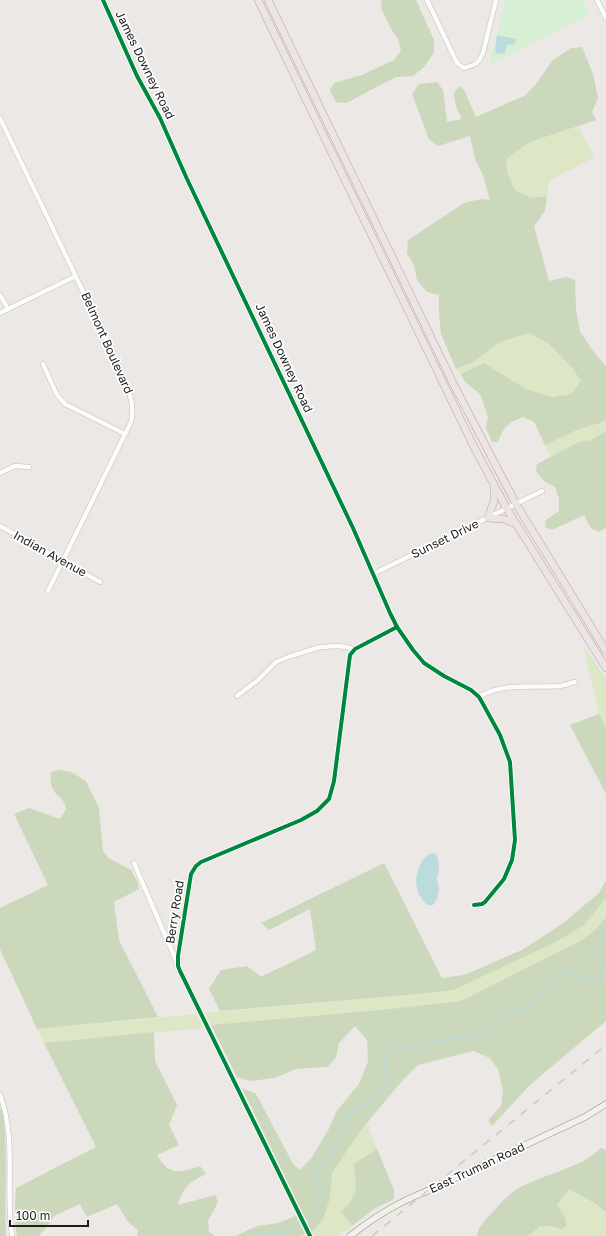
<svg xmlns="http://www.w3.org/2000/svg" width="606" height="1236" font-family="'Golos Text',sans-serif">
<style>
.grass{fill:#dde6c5}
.forest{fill:#cbd8bc}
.park{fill:#d7efd2}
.water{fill:#bbdbdc}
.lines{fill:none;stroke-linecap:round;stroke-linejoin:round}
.stream{stroke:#bbdbdc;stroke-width:1.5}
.minor-casing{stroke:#c0bfbd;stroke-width:5.5}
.secondary-casing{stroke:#94917f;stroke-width:7}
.trunk-casing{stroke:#be9eac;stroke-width:8}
.minor{stroke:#fcfcfb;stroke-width:4.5}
.secondary{stroke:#f2f0ea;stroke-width:6}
.trunk{stroke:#ece4e3;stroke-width:7}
.rail{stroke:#c9c9c8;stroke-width:1.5;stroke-dasharray:8 8;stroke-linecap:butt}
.cycleway-casing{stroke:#fff;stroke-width:6}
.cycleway{stroke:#00873e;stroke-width:4}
.labels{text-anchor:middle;stroke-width:3.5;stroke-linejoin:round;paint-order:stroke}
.street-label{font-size:12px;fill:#1c1c1c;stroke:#fff}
</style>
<rect width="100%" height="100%" fill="#ebe8e5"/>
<g class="grass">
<path d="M578,126L594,157L549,181L547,196L532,198L515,190L508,174L506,160L515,152L530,142Z"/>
<path d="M529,333L548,343L573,369L581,381L571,394L552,397L526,389L485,363L461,374L456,369L473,362L500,342Z"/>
<path d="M606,421V431L591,440L579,443L551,457L545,445L577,430Z"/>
<path d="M583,644L606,679V728L599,714Z"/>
<path d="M606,898V917L597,928L582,940L461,1001L390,1009L211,1025L205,1013L418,994L487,974L556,942L584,925Z"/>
<path d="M197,1014L203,1028L44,1043L37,1029Z"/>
<path d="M367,1124L377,1149L354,1164L357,1190L349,1204L341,1211L352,1226L339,1236H314L312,1232L323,1218L330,1198L332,1173L356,1137Z"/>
<path d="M569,1189L606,1212V1236H528C541,1227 545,1223 561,1229L566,1219L557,1205Z"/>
</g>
<g class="forest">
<path d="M382,0H416L434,40V52L424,67L413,76L396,77L346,103L336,102L330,90L334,83L362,75L394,60L401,51L398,39L390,27L381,8Z"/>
<path d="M582,47L593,74L598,98L592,112L596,120L530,142L515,152L506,160L508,174L515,190L532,198L547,196L545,211L534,226L549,281L566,277L575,280L576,309L580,332L594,352L606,366V421L577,430L545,445L534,422L523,417C507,423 504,427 498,442H492L486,428L488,417L480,394L465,382L461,374L484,363L526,389L552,397L571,394L581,381L573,369L548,343L529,333L500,342L473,362L456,369L441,334L439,311V295L427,292L417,280L414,265L407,253L408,240L464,203L481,199L490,200L483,175L475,159L470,136L438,146L429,139L412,94L419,84L437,82L443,90L447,122L462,119L456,107L454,93L459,86L464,90L476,117L526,95L536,84L553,60L571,48Z"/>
<path d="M606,431V528L599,532L591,528L584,515L552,530L545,527L546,520L559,511V499L555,487L545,482L536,471L537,464L579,442L591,440Z"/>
<path d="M599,714L606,728V794L570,725Z"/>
<path d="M60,770L71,772L86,781L99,808L103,851L108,858L131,870L138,883L139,889L114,902L119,940L158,1017L37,1029L0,949V908L48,885L14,814L29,808L60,819L66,809C64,797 59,799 54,791C50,785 50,778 51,772Z"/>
<path d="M384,863L442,978L464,975L522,950L562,924L599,893L606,880V898L584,925L556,942L453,990L418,994L220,1011L209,989L221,970L247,966L261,977L316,950L310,909L269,930L261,923Z"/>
<path d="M606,917V1021L530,1085L492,1126L488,1120L501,1106L503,1090L498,1069L490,1058L473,1051L418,1065L402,1081L375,1113L356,1137L332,1173L330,1198L323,1219L312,1232L242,1088L256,1094L293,1164L300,1170L312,1157L330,1127L336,1112L359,1084L368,1062L367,1040L355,1026L339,1043L336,1058L327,1067L296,1069L275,1078L250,1081L237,1077L211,1025L390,1009L461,1001L582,940L597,928Z"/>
<path d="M154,1032L155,1061L177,1105L169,1125L179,1145L157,1155C169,1176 180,1173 200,1166L206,1174C189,1183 183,1186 178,1205L215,1195L218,1202L208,1221L209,1232L215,1236H137L138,1230L128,1222L117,1204L87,1217L80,1204L54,1216L48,1226L41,1233L40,1236H17C14,1220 15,1204 16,1188L96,1147L44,1043Z"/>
<path d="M2,1108C9,1150 4,1194 6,1236H0V1110Z"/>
<path d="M601,1148L606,1150V1212L595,1204L569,1189L557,1205L566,1219V1226L561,1229L551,1226L540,1227L528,1236H477C478,1227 486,1219 492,1213C500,1204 508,1194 519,1188C546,1173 578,1170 601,1148Z"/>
<path d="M377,1149L394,1190V1199L374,1209L352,1226L341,1211L349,1204L356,1191L354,1164Z"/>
<path d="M296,1216L305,1234L300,1236H236L257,1226L278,1223Z"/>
</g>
<path class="park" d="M506,0H583L590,14L489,65Z"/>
<g class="water">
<path d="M497,35L516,39L514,45L508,44L504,54L495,53Z"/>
<path d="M433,853L437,855L439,868L437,879L439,890L437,899L433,905H427C423,900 418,895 417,888C414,876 420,856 433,853Z"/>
</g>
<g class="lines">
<g class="stream">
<path d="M308,1219C315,1215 322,1204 320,1196C319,1191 314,1187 314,1181C314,1167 338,1148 344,1135C347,1129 345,1123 346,1117L365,1105L380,1089L388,1077L387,1072L384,1066V1061L389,1054L396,1049L405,1047H417L444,1040L468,1037L483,1032L497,1024L507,1016L524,1010L530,1007L534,999L549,990L556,980L566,974L571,972C584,978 588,984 603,978C606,965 592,952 598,942C600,939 604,937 606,935"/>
<path d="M250,1236C256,1231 262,1234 269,1234C279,1234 289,1231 297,1225"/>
</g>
<g class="minor-casing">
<g id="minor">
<path d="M103,0L137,76L160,118L187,179L353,528L390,613L397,627L413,650L424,663L444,676L471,690L479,697L483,704L500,735L510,762L515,840L512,860L504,879L485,902L482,904L474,905"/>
<path d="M427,0L457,63L464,68C475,65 478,64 483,53L496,0"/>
<path d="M597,0L606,18"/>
<path d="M0,118L123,375C129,392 135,404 131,422L48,591"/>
<path d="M0,295L8,309"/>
<path d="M0,313L76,276"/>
<path d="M43,364L52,384L57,395L65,404L125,434"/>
<path d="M0,473L15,466L29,467"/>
<path d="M0,526L100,582"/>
<path d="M373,574L542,491"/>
<path d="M237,696L258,680L276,662L291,656L320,647L337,646L347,647L354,650"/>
<path d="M479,697C504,682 533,688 560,686C565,685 571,683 575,682"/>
<path d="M134,863L177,963"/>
<path d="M0,1095C17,1140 5,1190 12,1236"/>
<path d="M310,1236L180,971L178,966V956L191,874L196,866L201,862L301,820L317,811L329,799L334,781L350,655L355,649L397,627"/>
</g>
</g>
<g class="secondary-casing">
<path id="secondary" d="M350,1236C373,1218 398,1202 425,1192L585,1117L606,1104"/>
</g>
<g class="trunk-casing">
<g id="trunk">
<path d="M258,0L474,447L507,509L606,668"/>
<path d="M268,0L454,385L516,504L606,651"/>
<path d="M494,487V501L488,518L504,519L516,524"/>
</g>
</g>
<use href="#minor" class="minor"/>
<use href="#secondary" class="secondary"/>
<use href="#trunk" class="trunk"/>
<path class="rail" d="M372,1236L606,1045"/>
<g class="cycleway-casing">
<g id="cycleway">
<path d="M103,0L137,76L160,118L187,179L353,528L390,613L397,627L413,650L424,663L444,676L471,690L479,697L483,704L500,735L510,762L515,840L512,860L504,879L485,902L482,904L474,905"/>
<path d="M310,1236L180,971L178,966V956L191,874L196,866L201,862L301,820L317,811L329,799L334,781L350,655L355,649L397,627"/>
</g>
</g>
<use href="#cycleway" class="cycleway"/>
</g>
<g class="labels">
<g class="street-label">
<text transform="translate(145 65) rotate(64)" y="4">James Downey Road</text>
<text transform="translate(107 343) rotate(66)" y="4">Belmont Boulevard</text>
<text transform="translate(284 358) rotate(65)" y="4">James Downey Road</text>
<text transform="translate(445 539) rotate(-26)" y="4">Sunset Drive</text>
<text transform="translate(50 554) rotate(29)" y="4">Indian Avenue</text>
<text transform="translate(175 912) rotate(-81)" y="4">Berry Road</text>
<text transform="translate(477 1168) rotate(-25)" y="4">East Truman Road</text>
</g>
</g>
<path d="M10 1220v6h78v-6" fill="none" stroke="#1c1c1c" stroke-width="2"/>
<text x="16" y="1220" font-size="12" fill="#1c1c1c" stroke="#ffffff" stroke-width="3" paint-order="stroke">100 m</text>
</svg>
